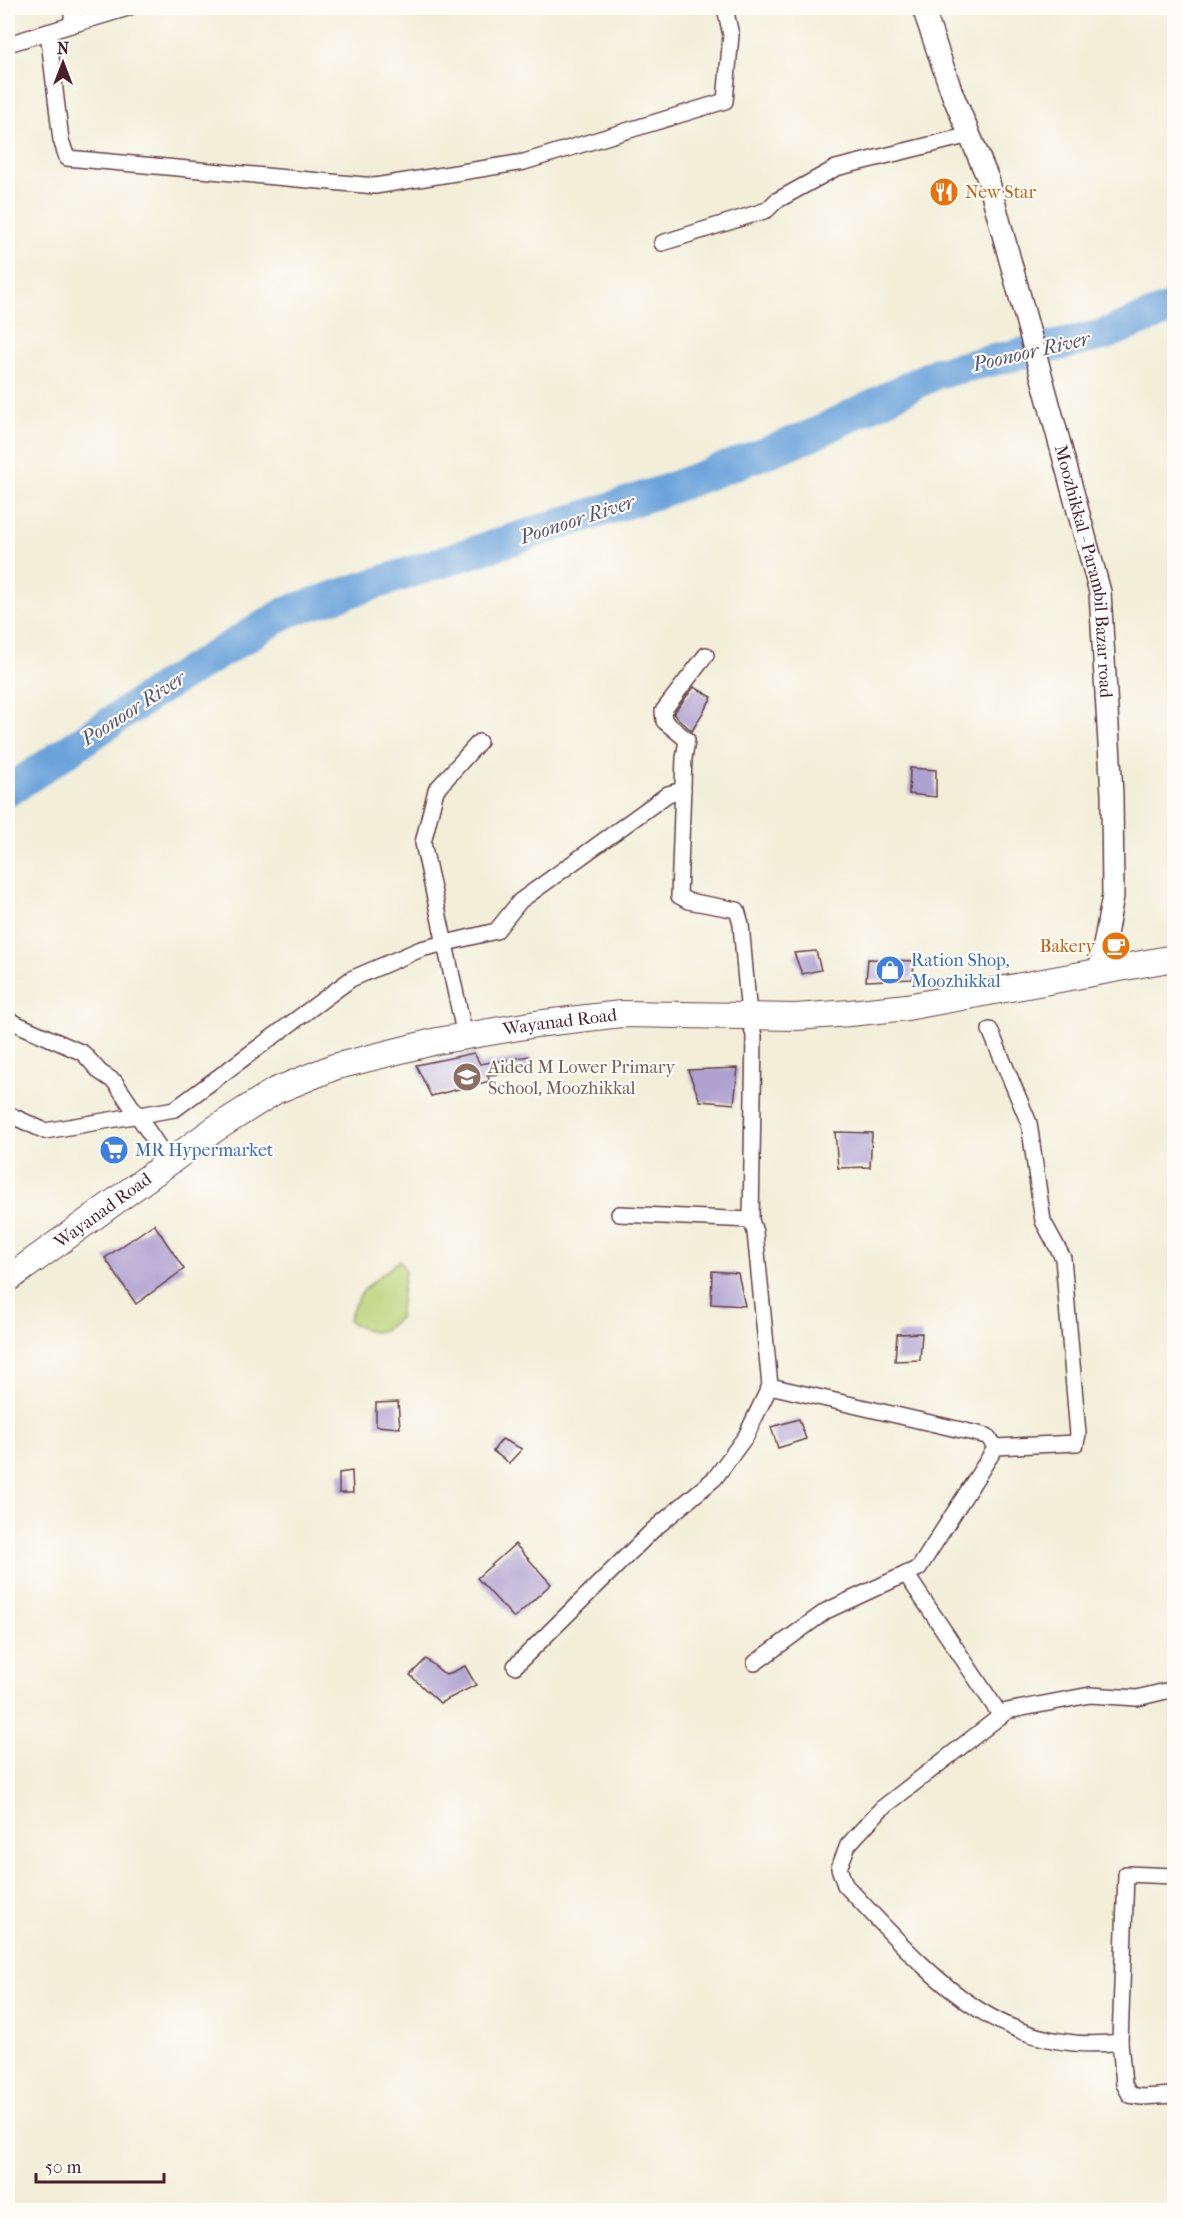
<svg xmlns="http://www.w3.org/2000/svg" width="1182" height="2218" font-family="'IM FELL French Canon',serif">
<style>
.green{fill:#bad378;stroke:#827952;stroke-width:1.5}
.lines{fill:none;stroke-linecap:round;stroke-linejoin:round}
.river{stroke:#6ba3da;stroke-width:32}
.building{fill:#afa1d0}
.minor-casing{stroke:#633e45;stroke-width:18}
.secondary-casing{stroke:#633e45;stroke-width:24}
.trunk-casing{stroke:#633e45;stroke-width:28}
.minor{stroke:#fff;stroke-width:15}
.secondary{stroke:#fff;stroke-width:21}
.trunk{stroke:#fff;stroke-width:26}
.labels{text-anchor:middle;stroke-width:4.5;stroke-linejoin:round;paint-order:stroke}
.food-label{font-size:18px;fill:#c56008;stroke:#fdfcf7;text-anchor:start}
.street-label{font-size:18px;fill:#4a1f2b;stroke:#fdfcf7}
.shop-label{font-size:18px;fill:#366cbe;stroke:#fdfcf7;text-anchor:start}
.education-label{font-size:18px;fill:#785e54;stroke:#fdfcf7;text-anchor:start}
.water-label{font-size:20px;font-style:italic;fill:#575471;stroke:#fdfcf7}
</style>
<rect width="100%" height="100%" fill="#fdfcf7"/>
<filter id="ink" filterUnits="userSpaceOnUse"><feTurbulence type="fractalNoise" baseFrequency=".0167" numOctaves="2"/><feDisplacementMap in="SourceGraphic" scale="12" xChannelSelector="R" yChannelSelector="G"/><feConvolveMatrix kernelMatrix="1 2 1 2 8 2 1 2 1" color-interpolation-filters="sRGB"/></filter>
<filter id="wash" filterUnits="userSpaceOnUse"><feTurbulence type="fractalNoise" baseFrequency=".008" numOctaves="4" result="noise"/><feDisplacementMap in="SourceGraphic" scale="24" xChannelSelector="R" yChannelSelector="G"/><feGaussianBlur stdDeviation="1.35" result="paint"/><feColorMatrix in="noise" values="0 0 0 0 0 0 0 0 0 0 0 0 0 0 0 0 0 1.4 0 .05"/><feComposite in="paint" operator="in"/></filter>
<g filter="url(#wash)">
<rect width="100%" height="100%" fill="#f2eed8"/>
<path class="green" d="M400,1260L405,1270L399,1318C376,1338 374,1335 348,1321C358,1288 374,1281 400,1260Z"/>
<g class="lines">
<path class="river" d="M8,791L160,689L287,612L663,491L810,436L937,373L1103,335L1174,307"/>
</g>
<g id="blocks">
<g class="building">
<path d="M694,687L712,697L692,731L673,714Z"/>
<path d="M910,768L936,770V797L909,794Z"/>
<path d="M816,951L821,970L802,974L794,953Z"/>
<path d="M868,959L914,961L913,979L866,981Z"/>
<path d="M474,1053L480,1064L529,1056L530,1072L487,1075L490,1081L431,1096L416,1065Z"/>
<path d="M738,1068L734,1104L700,1101L688,1070Z"/>
<path d="M835,1132L872,1133L870,1167L838,1168Z"/>
<path d="M154,1224L184,1269L136,1304L105,1258Z"/>
<path d="M712,1271L738,1273L745,1306L711,1304Z"/>
<path d="M922,1333L920,1360L895,1361L897,1334Z"/>
<path d="M398,1402L400,1428L376,1426V1403Z"/>
<path d="M799,1419L806,1439L778,1448L771,1427Z"/>
<path d="M502,1439L522,1449L509,1463L493,1451Z"/>
<path d="M352,1471L353,1493H339V1473Z"/>
<path d="M515,1544L551,1584L514,1618L477,1578Z"/>
<path d="M426,1659L446,1675L465,1666L476,1685L440,1703L410,1675Z"/>
</g>
</g>
</g>
<g filter="url(#ink)">
<use href="#blocks" fill-opacity="0" stroke="#633e45" stroke-width="1.5"/>
<g class="lines">
<g class="minor-casing">
<g id="minor">
<path d="M72,8V24"/>
<path d="M48,32L61,140L67,158L375,186L524,162L725,101L731,35L725,8"/>
<path d="M8,44L128,8"/>
<path d="M662,243L767,210L776,201L836,168L970,135"/>
<path d="M8,1020L83,1053L100,1072L115,1082L169,1162"/>
<path d="M990,1030L1029,1123L1043,1221L1063,1258L1078,1434L1076,1443L996,1447"/>
<path d="M465,1036L423,843L436,790L479,742"/>
<path d="M8,1114L45,1131L175,1109L351,979L421,949L496,931L520,901L668,794L683,790"/>
<path d="M619,1214L751,1220"/>
<path d="M906,1574L1001,1716"/>
<path d="M755,1663L826,1611L919,1568L996,1447L987,1436L770,1386"/>
<path d="M515,1666L653,1530L715,1478L746,1436L770,1386L755,1232L751,1220L754,1036L749,1016L741,924L737,910L688,901L679,896L684,758L687,740L664,721L663,711L706,655"/>
<path d="M1174,1689L1137,1698L1090,1695L1007,1711L881,1809L848,1845L839,1868L845,1885C924,1967 994,2058 1120,2042L1126,1874L1174,1876"/>
<path d="M1120,2042L1124,2084L1130,2095L1142,2097L1174,2095"/>
</g>
</g>
<g class="secondary-casing">
<g id="secondary">
<path id="s1" d="M923,8L952,93L988,179L1100,592L1112,794L1113,896L1099,973"/>
</g>
</g>
<g class="trunk-casing">
<g id="trunk">
<path id="s2" d="M8,1279L215,1129L275,1091L334,1067L437,1041L536,1024L621,1014L796,1017L850,1013L907,1007L1174,958"/>
</g>
</g>
<use href="#minor" class="minor"/>
<use href="#secondary" class="secondary"/>
<use href="#trunk" class="trunk"/>
</g>
</g>
<defs>
<g id="restaurant-disc" transform="scale(1.5)"><circle r="9.5" fill="#e8710a" stroke="#fdfcf7"/><path d="M-5-6h1v4h1v-4h1v4h1v-4h1v5L-1.5 .5V6h-2V.5L-5-1ZM5-6V6H3V1.5H1.5Q1.5-4 5-6Z" fill="#fff"/></g>
<g id="cafe-disc" transform="scale(1.5)"><circle r="9.5" fill="#e8710a" stroke="#fdfcf7"/><path d="M-5.5-4.5H6V0H3Q3 3.5 0 3.5H-2.5Q-5.5 3.5-5.5 0ZM3-3.2v2h1.7v-2ZM-6 4.5H4V6H-6Z" fill="#fff"/></g>
<g id="shop-disc" transform="scale(1.5)"><circle r="9.5" fill="#3f7fe0" stroke="#fdfcf7"/><path d="M-5-2.5h2.3a2.7 3.5 0 0 1 5.4 0H5L5.5 6h-11ZM-1.5-2.5h3a1.5 2.3 0 0 0-3 0Z" fill="#fff"/></g>
<g id="school-disc" transform="scale(1.5)"><circle r="9.5" fill="#8d6e63" stroke="#fdfcf7"/><path d="M0-5L7-2L0 1L-7-2ZM-4 1L0 2.5L4 1V4Q0 6-4 4Z" fill="#fff"/></g>
<g id="supermarket-disc" transform="scale(1.5)"><circle r="9.5" fill="#3f7fe0" stroke="#fdfcf7"/><path d="M-6-5.5h2.5l.6 2H6L4.5 2H-2.5L-4.4-4H-6ZM-1.5 3.2a1.3 1.3 0 1 0 .1 0ZM3 3.2a1.3 1.3 0 1 0 .1 0Z" fill="#fff"/></g>
</defs>
<g fill-rule="evenodd">
<use href="#restaurant-disc" x="944" y="192"/>
<use href="#cafe-disc" x="1116" y="946"/>
<use href="#shop-disc" x="890" y="970"/>
<use href="#school-disc" x="467" y="1077"/>
<use href="#supermarket-disc" x="114" y="1150"/>
</g>
<g class="labels">
<g class="food-label">
<text x="965" y="198">New Star</text>
<text x="1095" y="952" text-anchor="end">Bakery</text>
</g>
<g class="street-label">
<text dy="6" stroke="none"><textPath href="#s1" startOffset="588">Moozhikkal - Parambil Bazar road</textPath></text>
<text dy="6" stroke="none"><textPath href="#s2" startOffset="621">Wayanad Road</textPath></text>
<text dy="6" stroke="none"><textPath href="#s2" startOffset="117">Wayanad Road</textPath></text>
</g>
<g class="shop-label">
<text x="911" y="966">Ration Shop,<tspan x="911" dy="21">Moozhikkal</tspan></text>
<text x="135" y="1156">MR Hypermarket</text>
</g>
<g class="education-label">
<text x="488" y="1073">Aided M Lower Primary<tspan x="488" dy="21">School, Moozhikkal</tspan></text>
</g>
<g class="water-label">
<text transform="translate(1031 351) rotate(-13)" y="7">Poonoor River</text>
<text transform="translate(577 519) rotate(-18)" y="7">Poonoor River</text>
<text transform="translate(133 708) rotate(-33)" y="7">Poonoor River</text>
</g>
</g>
<rect width="1182" height="2218" fill="none" stroke="#fdfcf7" stroke-width="30"/>
<g transform="translate(63 63)" stroke="#fdfcf7" stroke-width="4.5" paint-order="stroke">
<path d="M0-4.5L10 22L0 15L-10 22Z" fill="#4a1f2b"/>
<text y="-9" font-size="16" font-weight="bold" text-anchor="middle" fill="#4a1f2b">N</text>
</g>
<path d="M36 2173v9h128v-9" fill="none" stroke="#4a1f2b" stroke-width="3"/>
<text x="45" y="2173" font-size="18" fill="#4a1f2b" stroke="#fdfcf7" stroke-width="4.5" paint-order="stroke">50 m</text>
</svg>
